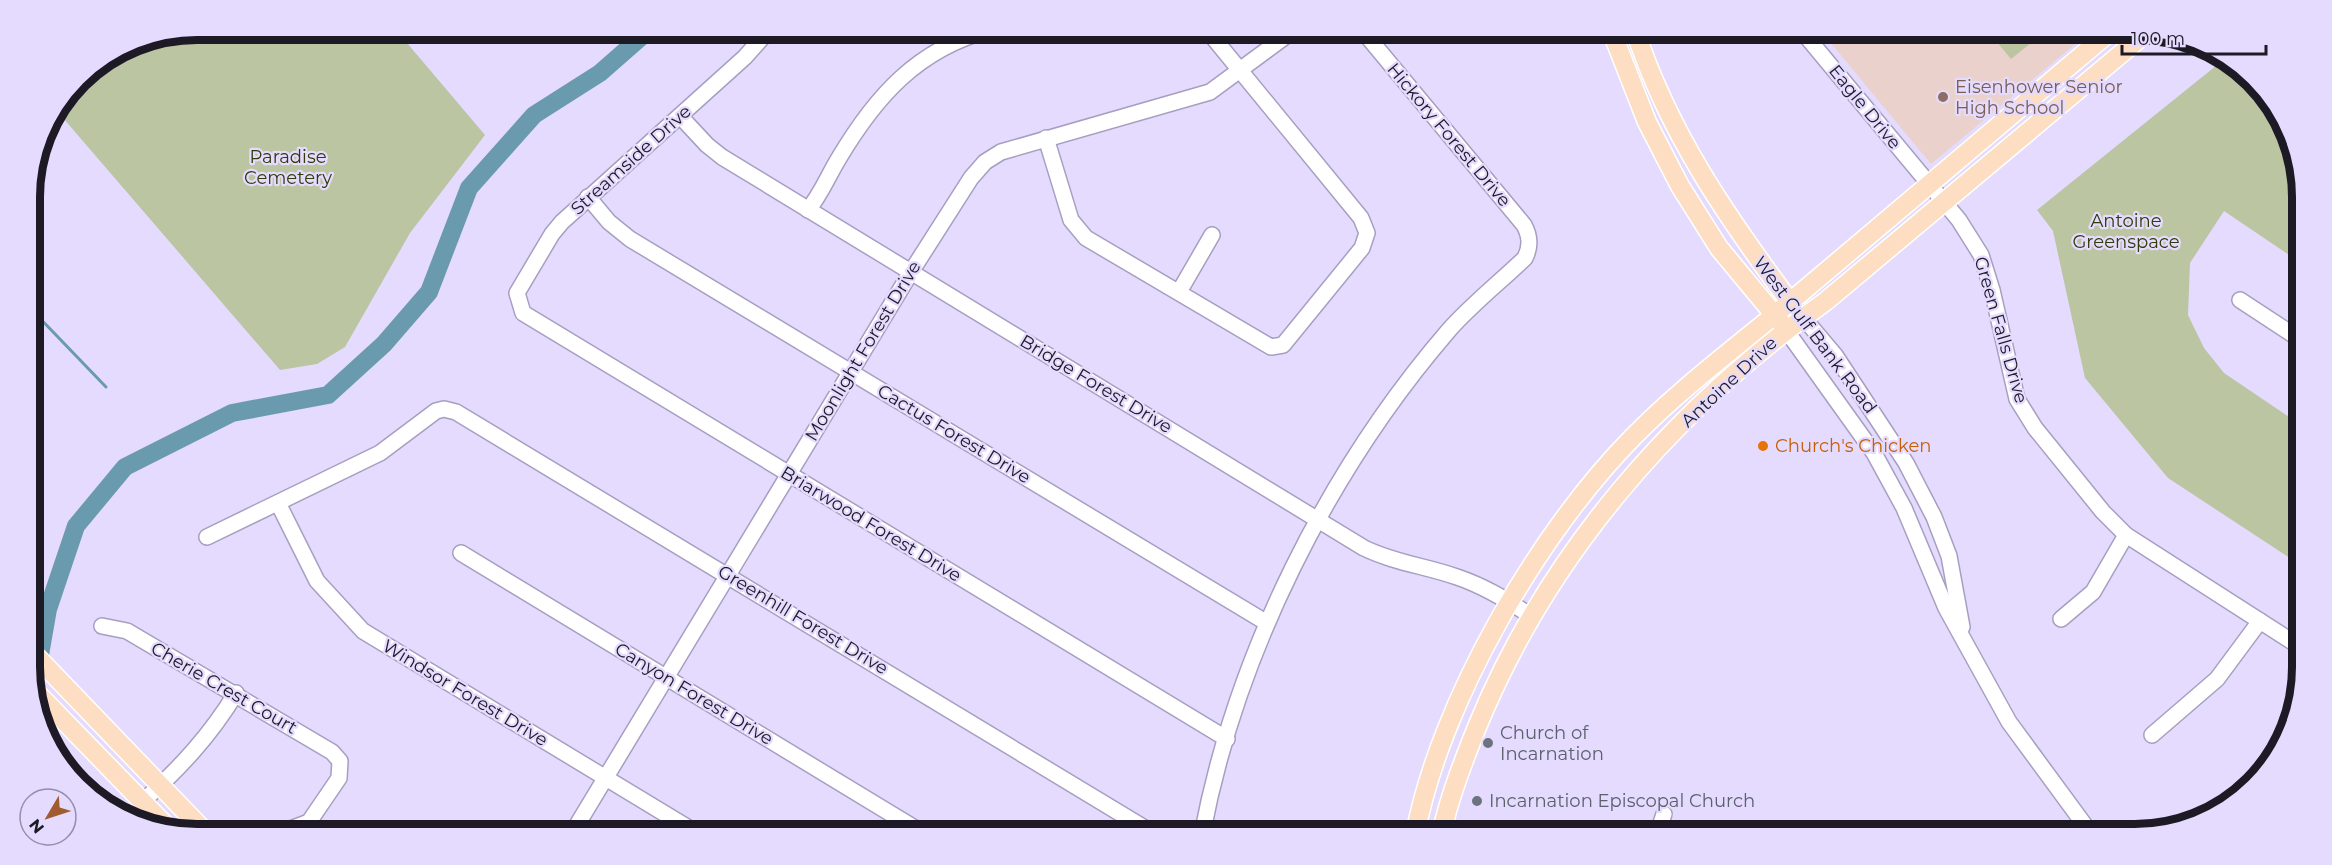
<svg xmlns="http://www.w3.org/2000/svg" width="2332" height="865" font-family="Montserrat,sans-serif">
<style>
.education{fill:#ebd1cb}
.green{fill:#bbc5a2}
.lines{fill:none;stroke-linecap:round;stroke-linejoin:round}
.stream{stroke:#6a9aae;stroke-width:3}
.river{stroke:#6a9aae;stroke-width:18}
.minor-casing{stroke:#a79fc0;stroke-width:18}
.major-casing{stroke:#fff;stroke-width:21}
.minor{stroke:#fff;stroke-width:15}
.major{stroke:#fddec2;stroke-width:18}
.education-dot{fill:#8d6e63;stroke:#e4dbfe;stroke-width:2}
.food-dot{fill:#e8710a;stroke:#e4dbfe;stroke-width:2}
.worship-dot{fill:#6b7280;stroke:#e4dbfe;stroke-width:2}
.labels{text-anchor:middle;stroke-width:4.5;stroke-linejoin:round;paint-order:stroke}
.education-label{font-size:18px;fill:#785e54;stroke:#e4dbfe;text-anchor:start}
.street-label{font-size:18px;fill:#1d1a26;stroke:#e4dbfe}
.park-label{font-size:18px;fill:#313b09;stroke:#e4dbfe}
.food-label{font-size:18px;fill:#c56008;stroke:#e4dbfe;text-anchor:start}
.worship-label{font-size:18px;fill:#5b616d;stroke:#e4dbfe;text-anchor:start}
.rim{fill:none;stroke:#1d1a26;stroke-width:8}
</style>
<rect width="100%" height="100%" fill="#e4dbfe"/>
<path class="education" d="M1820,30H2092L1931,164Z"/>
<g class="green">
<path d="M197,30H396L485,135L410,233L345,347L317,364L280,370L57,111L87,72L134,43Z"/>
<path d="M1987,30H2047L2011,59Z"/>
<path d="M2222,61C2253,91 2289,132 2300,174C2305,192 2301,241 2301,263L2224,211L2190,263L2188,315L2204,348L2224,373L2301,425L2302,566L2168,478L2085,378L2053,231L2037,210Z"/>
</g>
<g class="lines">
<g class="stream">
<path d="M31,309L106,387"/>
<path d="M227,412L232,413"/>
</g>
<path class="river" d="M33,695L48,609L76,526L125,467L232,413L328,395L384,344L429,292L469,188L534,115L600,73L649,30"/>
<g class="minor-casing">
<g id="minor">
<path d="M769,30L745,57L562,222L552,234L517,293L523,313L1227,739"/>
<path d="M1801,30L1959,220L1981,255L1992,290L2017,399L2035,428L2103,512L2126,535L2302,648"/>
<path d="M680,116L707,145L722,157L1364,548C1395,563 1426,566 1457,577C1484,586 1507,600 1531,616"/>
<path d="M1046,138L1071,220L1086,238L1271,347L1283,345L1362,248L1367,233L1361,218L1207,30"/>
<path d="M588,197L609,222L630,239L1267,623"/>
<path d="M808,210C821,194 828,176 839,158C876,96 918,49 989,30"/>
<path d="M1179,292L1212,235"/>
<path d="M2240,300L2301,340"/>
<path d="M1790,302L1835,355L1906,463L1934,517L1949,556L1962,627"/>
<path d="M1786,330L1874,453L1904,508L1946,608L2009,722L2092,835"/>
<path d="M278,503L317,581L363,631L700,835"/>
<path d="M207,537L380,453L436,411L444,409L456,412L1156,835"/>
<path d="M461,553L926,835"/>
<path d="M2061,619L2093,592L2126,535"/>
<path d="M102,626L127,631L332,752L340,761L339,778L309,822L288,830"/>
<path d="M2152,735L2217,679L2260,621"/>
<path d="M142,802C179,769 210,736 236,693"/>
<path d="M571,835L911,272L971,178L985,162L1001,152L1210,92L1294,30"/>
<path d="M1202,835C1236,654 1329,469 1449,330C1472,304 1500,282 1525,258C1531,246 1530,236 1524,225L1362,30"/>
<path d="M1657,835L1664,814"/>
</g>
</g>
<g class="major-casing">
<g id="major">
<path d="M1611,30L1647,122L1680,186L1719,248L1782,324"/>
<path d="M1635,30C1668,132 1727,217 1790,302"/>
<path d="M33,653L208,835"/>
<path d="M33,689L170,830"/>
<path d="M1415,835C1440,702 1539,532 1633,437C1686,383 1746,340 1803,291C1906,204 2009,117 2112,30"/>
<path d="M1441,835C1449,798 1463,762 1477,727C1548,553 1674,410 1826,301L2147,32"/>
</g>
</g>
<use href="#minor" class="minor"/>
<use href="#major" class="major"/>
</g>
<circle class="education-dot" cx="1943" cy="97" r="6"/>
<circle class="food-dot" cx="1763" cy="446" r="6"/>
<g class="worship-dot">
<circle cx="1488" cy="743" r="6"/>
<circle cx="1477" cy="801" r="6"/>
</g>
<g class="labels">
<g class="education-label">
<text x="1955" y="93">Eisenhower Senior<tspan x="1955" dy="21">High School</tspan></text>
</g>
<g class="street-label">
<text transform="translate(1865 107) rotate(51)" y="6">Eagle Drive</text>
<text transform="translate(1449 135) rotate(50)" y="6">Hickory Forest Drive</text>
<text transform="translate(631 160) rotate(-42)" y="6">Streamside Drive</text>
<text transform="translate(2001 330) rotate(74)" y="6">Green Falls Drive</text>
<text transform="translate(1815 335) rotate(53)" y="6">West Gulf Bank Road</text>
<text transform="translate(863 351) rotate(-59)" y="6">Moonlight Forest Drive</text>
<text transform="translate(1729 382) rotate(-43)" y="6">Antoine Drive</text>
<text transform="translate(1096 384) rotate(31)" y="6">Bridge Forest Drive</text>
<text transform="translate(954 434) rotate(31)" y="6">Cactus Forest Drive</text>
<text transform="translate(871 524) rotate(31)" y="6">Briarwood Forest Drive</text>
<text transform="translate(803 620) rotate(31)" y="6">Greenhill Forest Drive</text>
<text transform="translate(224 688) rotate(30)" y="6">Cherie Crest Court</text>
<text transform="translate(465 693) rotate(31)" y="6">Windsor Forest Drive</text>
<text transform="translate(694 694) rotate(31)" y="6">Canyon Forest Drive</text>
</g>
<g class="park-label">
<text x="288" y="163">Paradise<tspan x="288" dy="21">Cemetery</tspan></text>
<text x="2126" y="227">Antoine<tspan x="2126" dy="21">Greenspace</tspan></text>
</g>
<g class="food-label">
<text x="1775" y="452">Church's Chicken</text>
</g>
<g class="worship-label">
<text x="1500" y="739">Church of<tspan x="1500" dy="21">Incarnation</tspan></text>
<text x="1489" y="807">Incarnation Episcopal Church</text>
</g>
</g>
<path d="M0 0H2332V865H0ZM197 40H2135A157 157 0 0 1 2292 197V667A157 157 0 0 1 2135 824H197A157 157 0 0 1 40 667V197A157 157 0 0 1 197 40Z" fill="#e4dbfe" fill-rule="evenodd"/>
<path class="rim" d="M197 40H2135A157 157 0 0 1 2292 197V667A157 157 0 0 1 2135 824H197A157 157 0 0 1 40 667V197A157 157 0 0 1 197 40Z"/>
<g transform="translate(48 817) rotate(231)"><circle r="28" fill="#e4dbfe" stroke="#948ea8" stroke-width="1.5"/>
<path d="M0-4.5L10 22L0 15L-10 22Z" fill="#a05b2e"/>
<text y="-9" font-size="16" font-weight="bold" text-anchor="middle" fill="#1d1a26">N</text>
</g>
<path d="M2122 45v9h144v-9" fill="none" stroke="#1d1a26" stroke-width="3"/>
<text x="2131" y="45" font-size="18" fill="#1d1a26" stroke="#e4dbfe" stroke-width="4.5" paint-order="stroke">100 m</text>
</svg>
